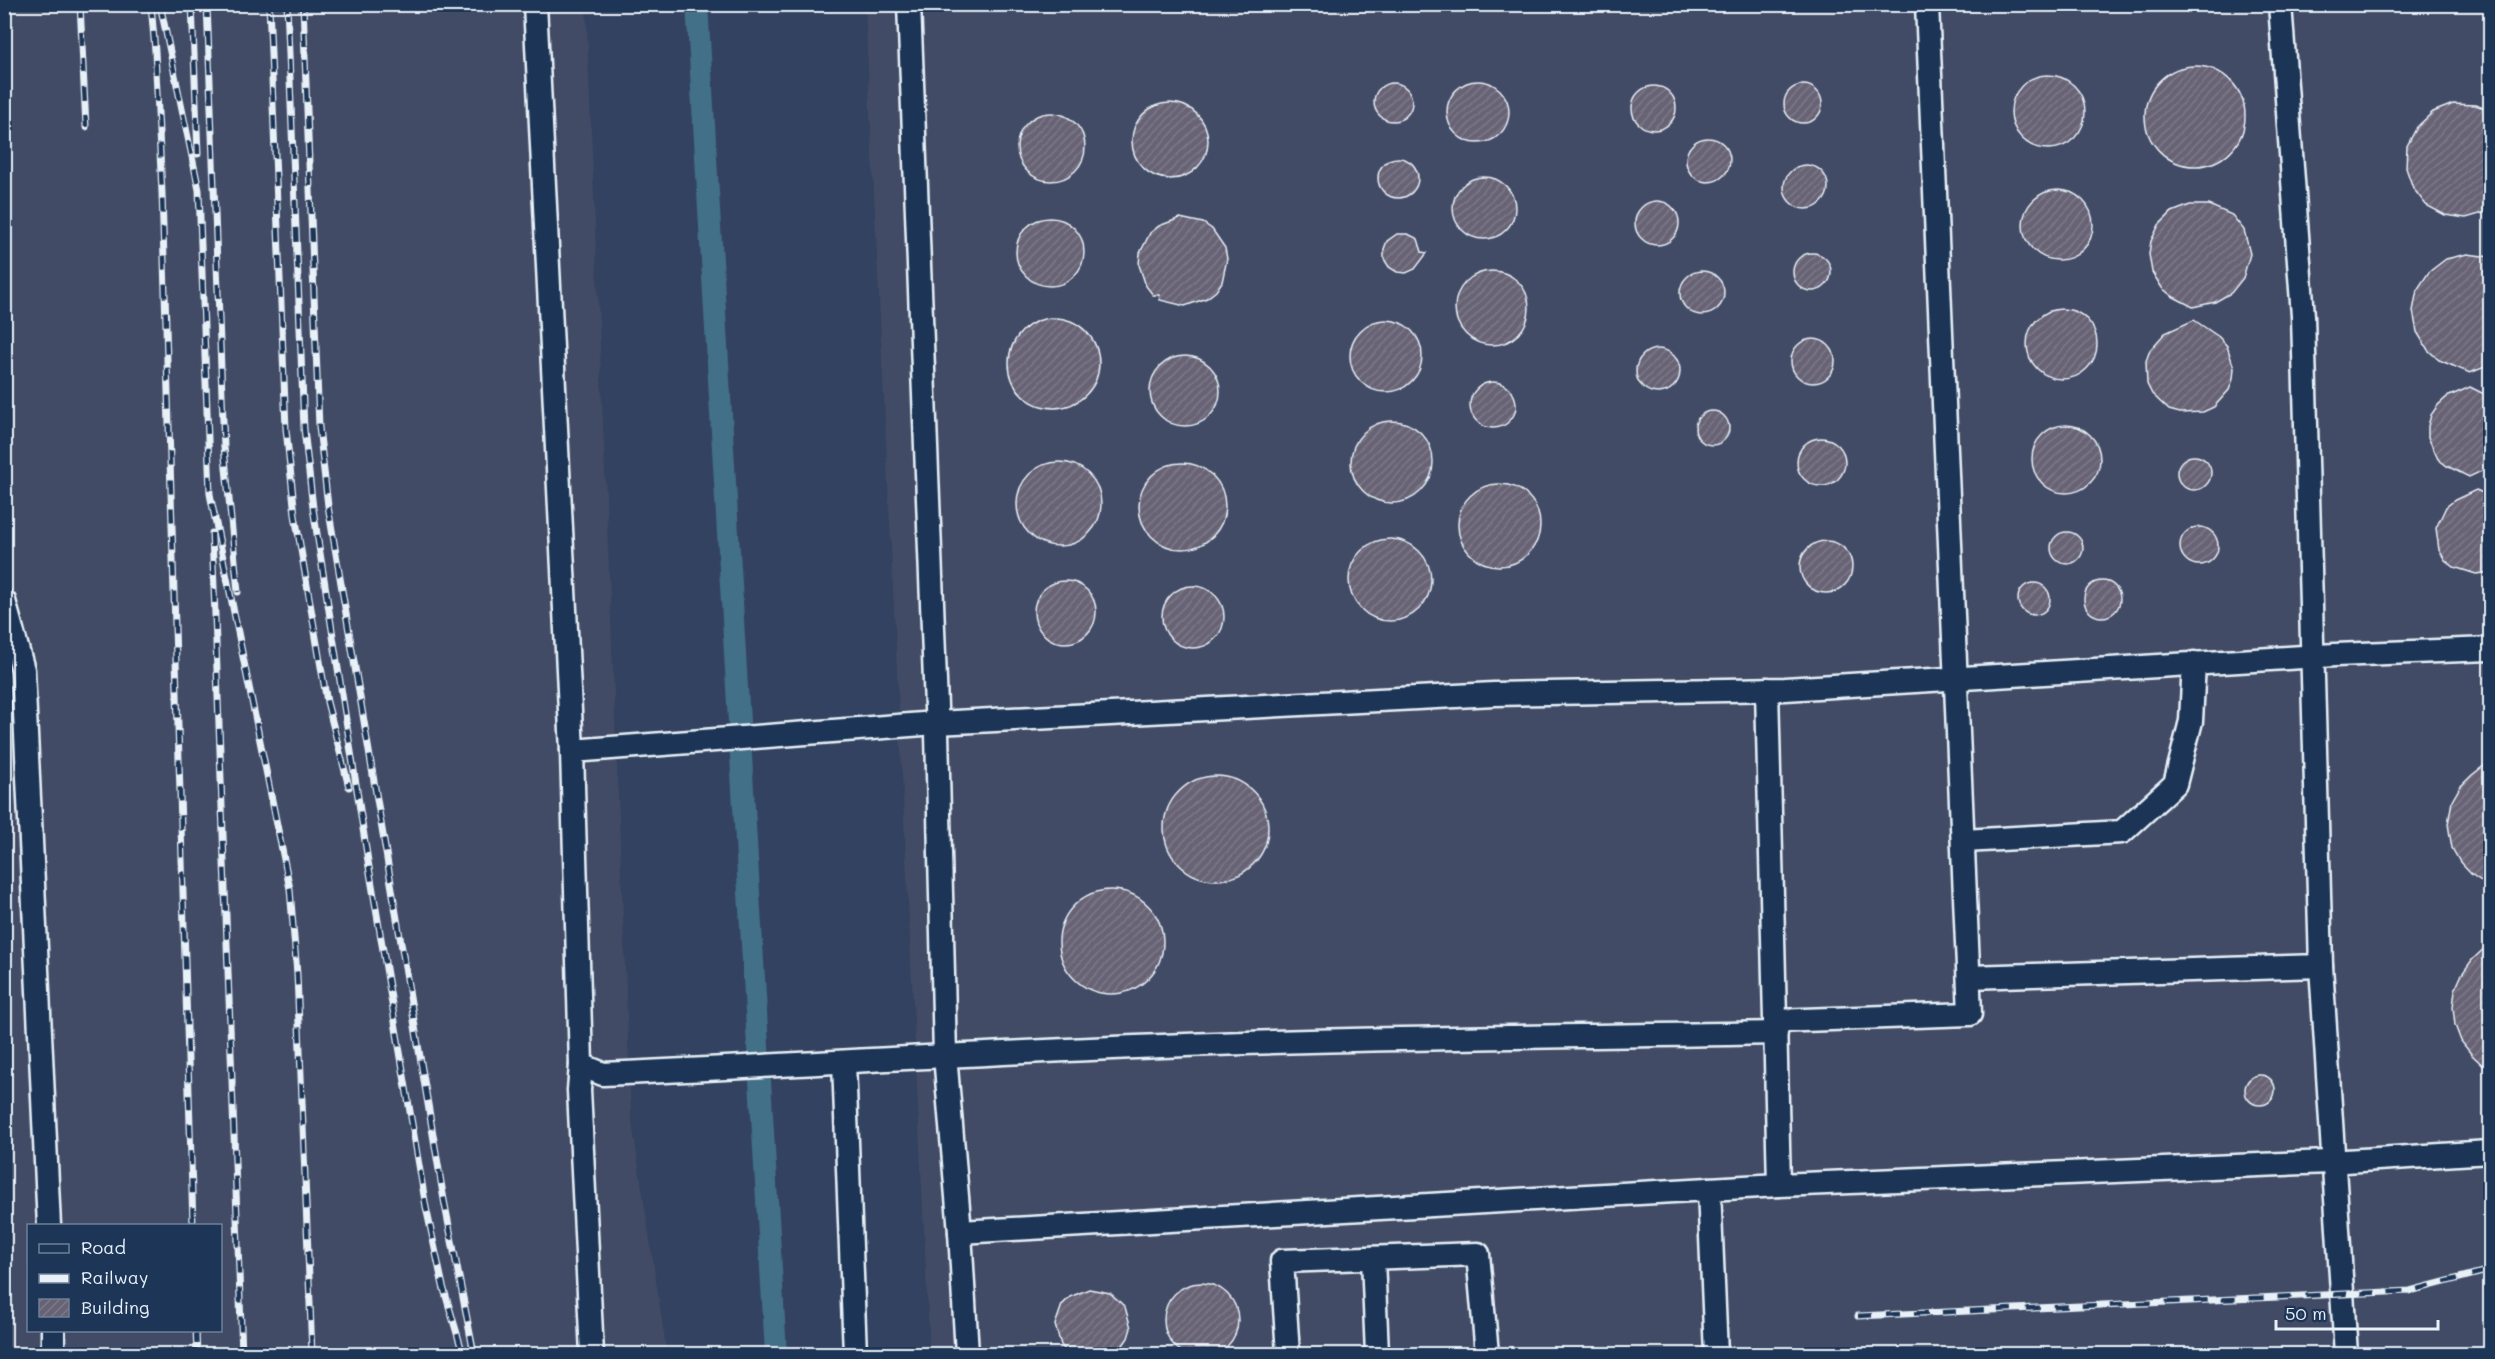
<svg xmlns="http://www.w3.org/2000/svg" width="2495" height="1359" font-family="Mali,sans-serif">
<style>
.built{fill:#434c66;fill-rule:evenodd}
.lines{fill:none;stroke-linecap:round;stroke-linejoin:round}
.canal{stroke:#436f88;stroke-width:22}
.building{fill:url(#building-hatch);stroke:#e8f1f8;stroke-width:1.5}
.street-casing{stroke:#e8f1f8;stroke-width:27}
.street{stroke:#1d3557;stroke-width:22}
.rail-casing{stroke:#e8f1f8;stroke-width:7}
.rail{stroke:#1d3557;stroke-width:4.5;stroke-dasharray:14;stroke-linecap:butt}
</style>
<defs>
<pattern id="building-hatch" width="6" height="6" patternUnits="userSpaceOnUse" patternTransform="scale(1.5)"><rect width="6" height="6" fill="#676274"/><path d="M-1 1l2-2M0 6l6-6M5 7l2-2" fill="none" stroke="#7d7989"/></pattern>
</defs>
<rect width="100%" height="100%" fill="#334260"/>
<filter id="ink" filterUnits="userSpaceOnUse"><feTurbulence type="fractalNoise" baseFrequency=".0167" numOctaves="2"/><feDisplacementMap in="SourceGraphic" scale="12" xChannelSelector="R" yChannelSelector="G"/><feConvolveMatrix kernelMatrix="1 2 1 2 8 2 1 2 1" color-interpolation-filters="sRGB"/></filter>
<g filter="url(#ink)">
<g class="built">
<path d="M5,5H586L631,1116L667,1354H5ZM28,1226H220V1330H28Z"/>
<path d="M865,5H2490V1354H930Z"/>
</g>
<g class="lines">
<path class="canal" d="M697,4L776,1354"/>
</g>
<g class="building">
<circle cx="2195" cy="116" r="50"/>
<circle cx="2048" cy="112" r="37"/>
<circle cx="1478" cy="112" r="31"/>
<circle cx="1393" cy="102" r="19"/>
<circle cx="1803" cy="104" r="19"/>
<circle cx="1654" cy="108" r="22"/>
<circle cx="1170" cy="141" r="38"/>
<path d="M2453,104L2475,105L2490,110V211L2466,218L2445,215L2426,205L2413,188L2406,168L2407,146L2417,127L2433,112Z"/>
<circle cx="1051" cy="147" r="34"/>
<circle cx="1708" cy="160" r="22"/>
<circle cx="1398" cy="178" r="20"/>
<circle cx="1806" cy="187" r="22"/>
<circle cx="1484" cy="208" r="31"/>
<circle cx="2058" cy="225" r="35"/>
<circle cx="1657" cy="223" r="22"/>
<path d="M2190,205H2209L2232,215L2244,230L2250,254L2243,278L2231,293L2215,302L2193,307L2172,296L2162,288L2152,272L2149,254L2151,241L2159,225L2172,212Z"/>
<path d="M1180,218L1203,223L1212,229L1225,248L1227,259L1222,282L1216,291L1207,298L1185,306L1160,300L1159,295H1153L1146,286L1139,265L1140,253L1150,233L1159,226Z"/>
<circle cx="1050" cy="252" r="34"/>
<path d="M1397,234H1408L1418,239L1422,252L1427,253L1415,269L1406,273L1397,272L1389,267L1384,259V249L1387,241Z"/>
<circle cx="1812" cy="272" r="19"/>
<path d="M2467,254L2490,257V365L2470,373L2439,360L2428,350L2417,332L2413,311L2417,290L2429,272L2446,259Z"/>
<circle cx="1492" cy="308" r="37"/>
<circle cx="1702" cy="293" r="22"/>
<circle cx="2062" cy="344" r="35"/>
<circle cx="1054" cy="363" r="45"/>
<path d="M2194,320L2219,337L2227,346L2234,368L2233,379L2229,390L2214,407L2203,412L2180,413L2169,410L2152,394L2147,384L2146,361L2150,350L2165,333Z"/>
<circle cx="1386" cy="356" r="36"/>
<circle cx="1813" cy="361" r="22"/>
<circle cx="1658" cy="371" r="22"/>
<circle cx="1185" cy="391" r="35"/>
<circle cx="1493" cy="405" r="23"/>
<path d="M2470,387L2490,397V467L2469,477L2447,466L2438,459L2428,437V426L2431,415L2438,405L2447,397Z"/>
<circle cx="1712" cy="428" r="17"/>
<circle cx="1392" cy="462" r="41"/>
<circle cx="2066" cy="459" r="34"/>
<circle cx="1821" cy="462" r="24"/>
<circle cx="2194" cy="473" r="17"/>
<circle cx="1059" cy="504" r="42"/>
<circle cx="1182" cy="506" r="43"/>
<circle cx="1499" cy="525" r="41"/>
<path d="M2476,490L2490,496V572L2476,574L2454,567L2445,560L2439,550L2436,528L2446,507L2455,500Z"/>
<circle cx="2199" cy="546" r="19"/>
<circle cx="2067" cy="548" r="16"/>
<circle cx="1390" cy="580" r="41"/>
<circle cx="1826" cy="567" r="26"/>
<circle cx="2102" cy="599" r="18"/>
<circle cx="1065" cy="612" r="31"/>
<circle cx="2034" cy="599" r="16"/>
<circle cx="1193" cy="617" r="31"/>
<path d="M2490,761V887L2471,874L2460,862L2452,848L2448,824L2452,801L2460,787L2472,775Z"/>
<circle cx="1216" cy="828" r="52"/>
<circle cx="1111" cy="942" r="52"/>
<path d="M2490,943V1072L2472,1055L2461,1041L2455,1025L2453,1007L2455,990L2462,974L2472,960Z"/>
<circle cx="2260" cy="1090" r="15"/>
<circle cx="1201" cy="1320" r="37"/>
<path d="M1089,1289L1110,1293L1125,1307L1131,1328L1128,1338L1117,1354H1068L1061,1345L1055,1325L1062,1305L1070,1297Z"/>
</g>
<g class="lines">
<g class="street-casing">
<g id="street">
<path d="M535,4L572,751L581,1065L603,1074C797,1065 991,1052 1186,1045C1382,1037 1579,1037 1776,1033"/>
<path d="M909,4L937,733L945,1055L960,1232L1779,1185"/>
<path d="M4,601L23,670L49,1226"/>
<path d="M1767,689L1779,1185L2329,1162L2490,1152"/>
<path d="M572,751L936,723L1494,694L1785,689L2335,655L2490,649"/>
<path d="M1964,841L2122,832L2175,784L2191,721L2194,663"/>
<path d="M2321,966L2346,1354"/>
<path d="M1969,977L2321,966L2303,316L2280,4"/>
<path d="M1775,1021L1970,1014L1927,4"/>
<path d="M844,1062L855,1354"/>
<path d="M581,1065L579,1090L592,1354"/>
<path d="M1709,1189L1716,1354"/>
<path d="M960,1232L967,1354"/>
<path d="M1373,1258L1377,1354"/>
<path d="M53,1330V1354"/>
<path d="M1288,1354L1282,1261L1478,1254L1487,1354"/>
</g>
</g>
<use href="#street" class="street"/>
<g class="rail-casing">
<g id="rail">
<path d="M80,4L86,127"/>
<path d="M151,4L155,51L162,193L193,1226"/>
<path d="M160,4L199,190L210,494L290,889L297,974L312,1354"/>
<path d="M192,4L198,154"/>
<path d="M207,4L224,447L238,592"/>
<path d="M269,4L286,429L295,515L327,702L349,787"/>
<path d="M287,4L304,429L313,508L368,861L426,1207L443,1286L463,1354"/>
<path d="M303,4L319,427L328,506L444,1200L474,1354"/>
<path d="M212,533L242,1354"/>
<path d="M1858,1316L2410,1291L2490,1270"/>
<path d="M196,1330L197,1354"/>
</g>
</g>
<use href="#rail" class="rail"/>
</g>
</g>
<rect width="2495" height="1359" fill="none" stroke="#1d3557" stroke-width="24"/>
<rect x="12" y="12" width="2471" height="1335" fill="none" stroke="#e8f1f8" stroke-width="2" filter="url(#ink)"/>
<rect x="27" y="1224" width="195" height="108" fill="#1d3557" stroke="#6e8097" stroke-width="1.5"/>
<rect x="39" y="1244" width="30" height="9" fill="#1d3557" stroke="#6e8097" stroke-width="1.5"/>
<text x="81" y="1254" font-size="18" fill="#e8f1f8">Road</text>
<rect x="39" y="1274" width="30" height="9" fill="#e8f1f8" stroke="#6e8097" stroke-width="1.5"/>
<text x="81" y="1284" font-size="18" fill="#e8f1f8">Railway</text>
<rect x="39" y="1299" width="30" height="18" fill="url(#building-hatch)" stroke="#6e8097" stroke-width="1.5"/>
<text x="81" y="1314" font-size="18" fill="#e8f1f8">Building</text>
<path d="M2276 1320v9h162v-9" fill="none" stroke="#e8f1f8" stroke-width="3"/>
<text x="2285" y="1320" font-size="18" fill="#e8f1f8" stroke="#1d3557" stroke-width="4.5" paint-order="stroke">50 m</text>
</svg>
